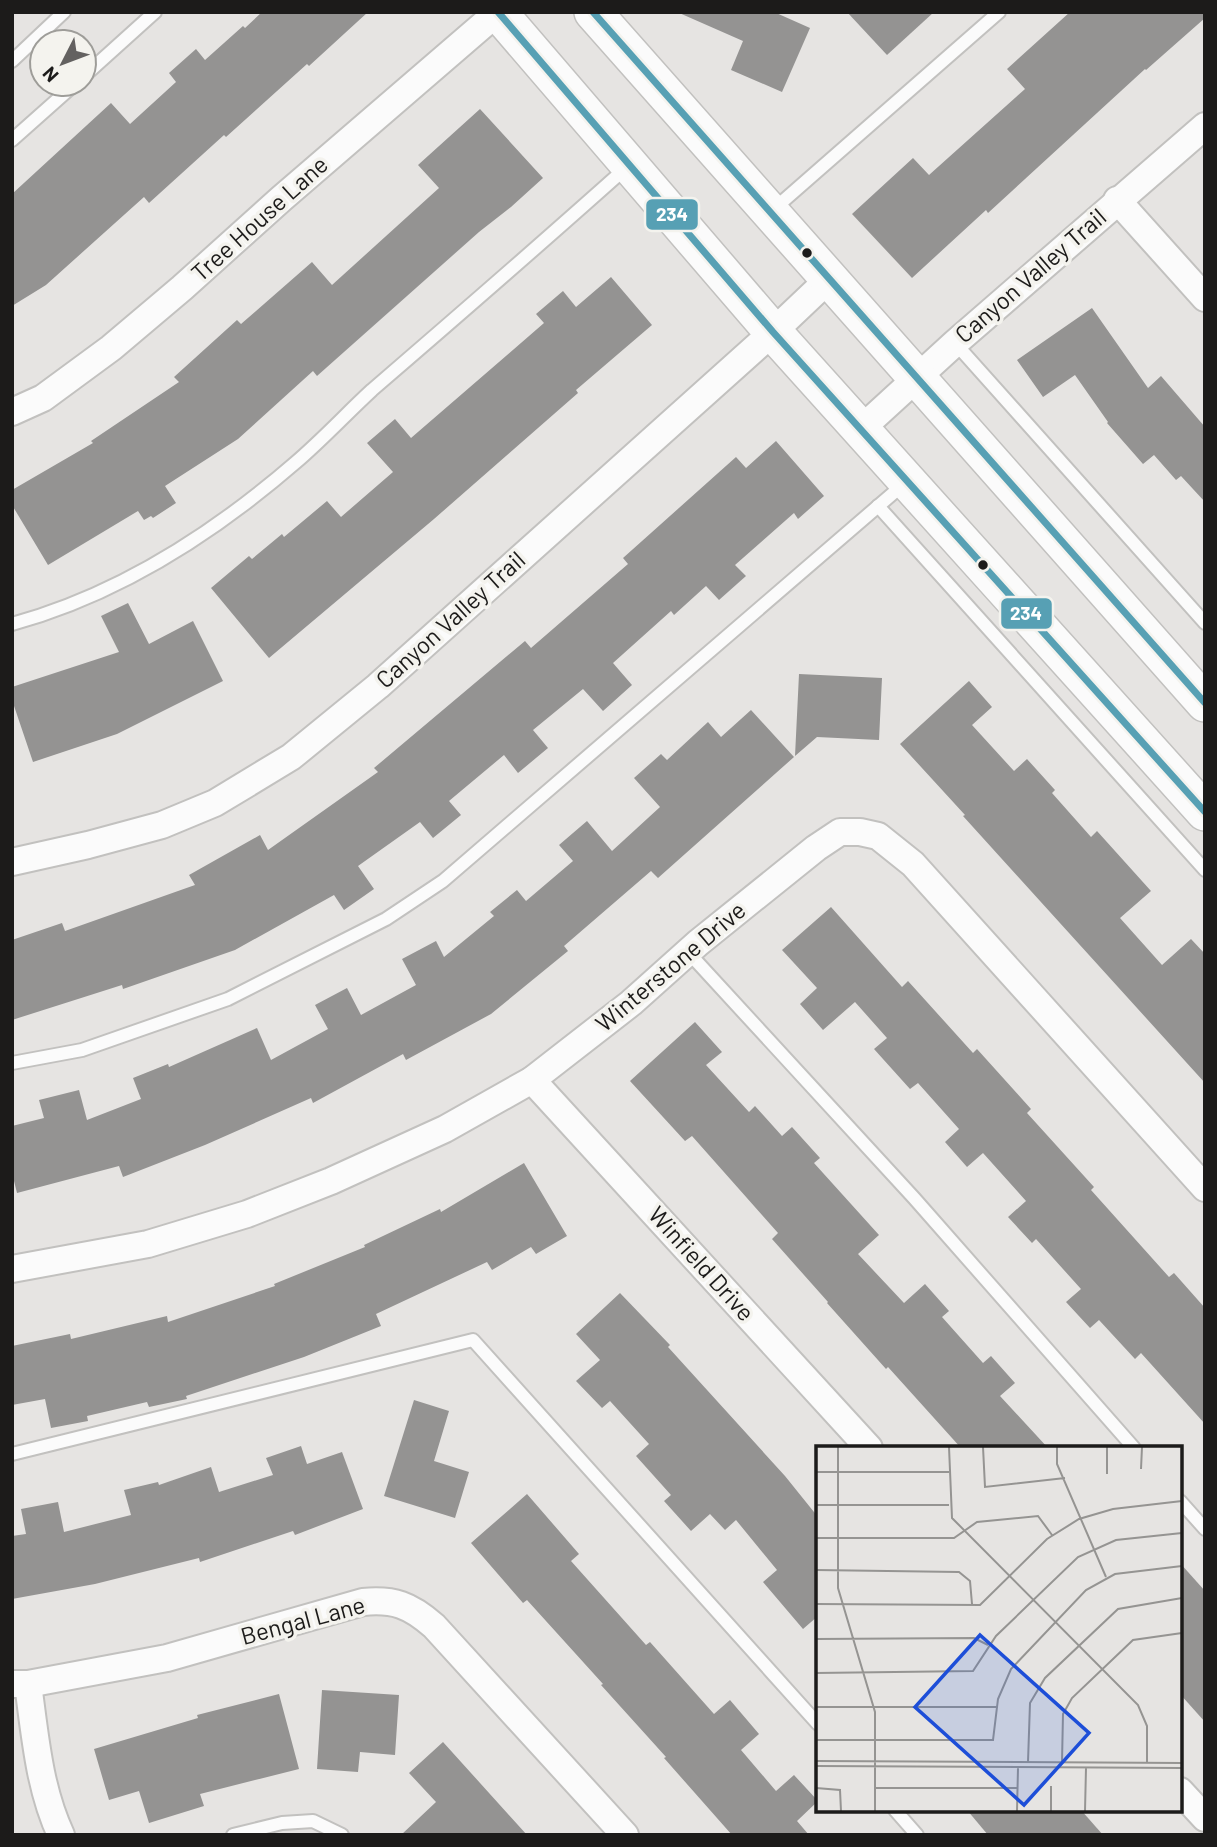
<svg xmlns="http://www.w3.org/2000/svg" width="1217" height="1847" font-family="Barlow,sans-serif">
<style>
.building{fill:#949392}
.lines{fill:none;stroke-linecap:round;stroke-linejoin:round}
.lane-casing{stroke:#c2c1bf;stroke-width:16}
.street-casing{stroke:#c2c1bf;stroke-width:30}
.secondary-casing{stroke:#c2c1bf;stroke-width:40}
.lane{stroke:#fbfbfb;stroke-width:12}
.street{stroke:#fbfbfb;stroke-width:26}
.secondary{stroke:#fbfbfb;stroke-width:37}
.bus-1-casing{stroke:#f4f3ee;stroke-width:12}
.bus-1{stroke:#57a0b4;stroke-width:7}
.bus-dot{fill:#1c1b1a;stroke:#f4f3ee;stroke-width:2.5}
.labels{text-anchor:middle;stroke-width:7;stroke-linejoin:round;paint-order:stroke}
.street-label{font-size:24px;fill:#1c1b1a;stroke:#f4f3ee}
.inset-road{fill:none;stroke:#959492;stroke-width:2}
.view{fill:#1d4ed8;fill-opacity:0.15;stroke:#1d4ed8;stroke-width:3.5}
.inset-edge{fill:none;stroke:#1c1b1a;stroke-width:3.5}
.line-badge{stroke:#f4f3ee;stroke-width:2.5}
.badge-label{font-size:19px;text-anchor:middle;font-weight:bold;fill:#fff}
</style>
<rect width="100%" height="100%" fill="#e6e4e2"/>
<g class="building">
<path d="M262,12H368L309,66L307,64L226,137L224,135L149,203L144,197L46,285L12,306V194L111,103L130,124L176,82L169,73L196,49L205,60L243,26L245,28Z"/>
<path d="M677,12H774L810,28L782,92L731,70L743,41Z"/>
<path d="M847,12H934L887,55Z"/>
<path d="M1070,12H1205V18L1146,70L1145,69L988,213L986,210L912,278L852,214L913,158L929,175L1025,89L1007,69Z"/>
<path d="M480,109L543,178L511,207L479,232L317,376L313,371L238,439L165,486L176,503L153,518L151,516L144,520L138,511L48,565L12,505V490L93,443L91,441L179,382L174,377L237,320L241,324L312,262L332,285L439,188L418,165Z"/>
<path d="M611,277L652,325L576,390L578,393L434,519L269,658L211,588L249,556L252,559L282,534L284,537L327,501L341,517L393,472L367,443L395,419L411,438L544,323L536,314L563,291L576,307Z"/>
<path d="M1092,308L1148,388L1161,376L1205,427V502L1181,476L1176,480L1154,455L1143,464L1107,423L1108,422L1075,375L1043,397L1017,360Z"/>
<path d="M776,441L824,496L798,519L794,513L735,565L746,576L719,600L706,586L674,615L671,611L613,663L632,685L603,711L583,689L533,730L548,748L518,773L504,755L449,801L461,815L433,838L420,822L358,866L374,889L344,910L334,895L235,950L123,989L122,985L12,1020V940L62,923L65,931L195,885L189,875L260,835L268,850L378,772L374,768L525,641L531,648L628,564L623,558L736,457L746,468Z"/>
<path d="M128,603L149,644L193,621L223,681L117,734L33,762L12,700V687L119,652L101,616Z"/>
<path d="M799,674L882,678L879,740L817,737L795,756Z"/>
<path d="M969,681L992,707L972,725L1014,771L1027,759L1055,790L1052,793L1091,837L1097,831L1151,891L1120,918L1162,965L1191,939L1205,954V1083L963,816L965,815L900,744Z"/>
<path d="M751,710L794,757L658,878L651,871L564,946L568,951L491,1014L406,1060L403,1054L313,1103L311,1098L205,1145L123,1177L119,1166L17,1193L12,1173V1126L44,1118L39,1100L79,1090L87,1120L141,1099L133,1078L168,1064L169,1067L257,1028L271,1060L328,1029L315,1005L347,988L361,1015L416,985L402,959L436,941L444,957L494,916L490,912L517,890L526,901L573,861L559,845L587,821L612,851L660,807L634,778L661,754L667,760L708,722L721,737Z"/>
<path d="M831,907L902,987L908,981L973,1053L977,1049L1031,1109L1027,1113L1094,1187L1091,1190L1169,1277L1174,1273L1205,1308V1424L1141,1353L1135,1359L1099,1320L1090,1328L1066,1302L1081,1289L1036,1239L1032,1243L1008,1217L1026,1201L983,1153L967,1167L945,1142L959,1129L918,1083L910,1089L874,1049L887,1038L855,1002L823,1030L800,1004L817,988L782,950Z"/>
<path d="M695,1022L722,1052L706,1065L749,1112L755,1106L782,1136L792,1127L820,1158L814,1163L879,1235L858,1254L904,1303L925,1284L949,1311L942,1317L983,1363L991,1356L1015,1383L1000,1396L1048,1448H961L888,1367L886,1369L827,1303L828,1302L772,1239L778,1233L692,1136L685,1141L630,1081Z"/>
<path d="M524,1163L567,1236L536,1254L531,1247L492,1270L487,1262L376,1314L381,1326L304,1357L186,1396L187,1399L149,1407L147,1402L87,1416L88,1421L51,1428L45,1399L12,1405V1346L70,1334L71,1339L167,1316L168,1322L275,1286L274,1284L365,1247L364,1245L440,1209L441,1212Z"/>
<path d="M620,1293L670,1345L668,1347L785,1476L818,1517V1616L803,1629L763,1582L777,1570L736,1520L725,1530L710,1514L691,1531L664,1501L671,1495L636,1456L649,1444L610,1401L602,1408L576,1381L600,1360L576,1334Z"/>
<path d="M414,1400L449,1411L434,1461L469,1472L455,1518L384,1496Z"/>
<path d="M301,1446L307,1464L342,1452L363,1509L295,1535L293,1531L200,1562L199,1558L95,1584L12,1599V1536L26,1534L21,1509L58,1502L64,1532L131,1515L124,1490L158,1482L159,1485L211,1467L219,1492L273,1475L266,1458Z"/>
<path d="M527,1494L579,1554L571,1561L646,1645L650,1642L714,1714L730,1700L759,1734L741,1750L776,1791L794,1775L818,1801L797,1821L809,1835H732L664,1758L666,1757L601,1685L603,1684L527,1600L523,1603L471,1543Z"/>
<path d="M1180,1563L1205,1591V1722L1180,1694Z"/>
<path d="M322,1690L399,1695L395,1755L360,1752L358,1772L317,1769Z"/>
<path d="M279,1694L299,1769L200,1794L204,1806L149,1823L139,1791L109,1800L94,1749L198,1718L197,1715Z"/>
<path d="M443,1742L527,1835H401L436,1802L409,1773Z"/>
<path d="M967,1810H1081L1103,1835H988Z"/>
</g>
<g class="lines">
<g class="lane-casing">
<g id="lane">
<path d="M12,61L64,12"/>
<path d="M84,76L155,12"/>
<path d="M12,140L75,84"/>
<path d="M774,209L999,12"/>
<path d="M955,343L1205,623"/>
<path d="M878,506L1205,870"/>
<path d="M12,624C118,595 213,534 295,463C322,440 346,414 372,390C458,316 543,242 627,167"/>
<path d="M688,952L914,1198L1134,1448"/>
<path d="M12,1063L82,1050L228,999L386,919L443,881L905,483"/>
<path d="M12,1454L473,1340L818,1724"/>
<path d="M1180,1501L1205,1529"/>
<path d="M895,1810L917,1835"/>
<path d="M233,1835L282,1823L313,1821L342,1835"/>
</g>
</g>
<g class="street-casing">
<g id="street">
<path d="M1117,200L1205,298"/>
<path d="M12,412L43,398L111,348L182,288L281,199L498,12"/>
<path d="M861,429L955,343L1205,126"/>
<path d="M12,862L88,845L162,825L215,803L291,757L378,686L773,332L830,278"/>
<path d="M532,1080L869,1448"/>
<path d="M12,1269L148,1244L247,1214L331,1181L445,1129L532,1080L631,1003L698,943L816,848L840,832H860L878,836L913,864L1205,1188"/>
<path d="M12,1684H28L167,1658L363,1602C394,1599 410,1605 434,1626L625,1835"/>
<path d="M28,1684C35,1735 39,1788 61,1835"/>
<path d="M1180,1791L1205,1818"/>
</g>
</g>
<g class="secondary-casing">
<g id="secondary">
<path d="M498,12L773,332L1205,812"/>
<path d="M593,12L1205,703"/>
</g>
</g>
<use href="#lane" class="lane"/>
<use href="#street" class="street"/>
<use href="#secondary" class="secondary"/>
<g class="bus-1-casing">
<g id="bus-1">
<path d="M498,12L773,332L1205,812"/>
<path d="M593,12L1205,703"/>
</g>
</g>
<use href="#bus-1" class="bus-1"/>
</g>
<g class="bus-dot">
<circle cx="807" cy="253" r="6"/>
<circle cx="983" cy="565" r="6"/>
</g>
<g class="labels">
<g class="street-label">
<text transform="translate(260 219) rotate(-42)" y="8">Tree House Lane</text>
<text transform="translate(1031 276) rotate(-41)" y="8">Canyon Valley Trail</text>
<text transform="translate(451 620) rotate(-42)" y="8">Canyon Valley Trail</text>
<text transform="translate(671 967) rotate(-40)" y="8">Winterstone Drive</text>
<text transform="translate(701 1264) rotate(48)" y="8">Winfield Drive</text>
<text transform="translate(303 1621) rotate(-15)" y="8">Bengal Lane</text>
</g>
</g>
<g transform="translate(816 1446)">
<rect width="366" height="366" fill="#e6e4e2"/>
<path class="inset-road" d="M22,1V142L59,266V365M133,1L136,72L322,259L331,280V316M167,1L169,41L249,32M241,1V18L290,131M291,1V28M325,23L326,1M0,26H133M0,59H133M0,92H138L161,76L222,70L236,89M0,124L143,126L154,135L156,158M0,158L164,159L231,93L263,73L297,63L366,55M0,193L158,192L172,199M0,227L157,225L180,190L262,111L300,94L366,87M0,261H181M0,294H177L182,253L195,223L270,144L299,128L366,120M0,315L366,317M212,316L214,257L229,232L302,163L366,152M246,316L247,268L256,252L317,194L366,187M0,320L366,322M0,342L24,344L25,365M60,342H202M201,365L202,322M235,365V340M269,365L270,322"/>
<path class="view" d="M164,189L273,287L208,359L99,261Z"/>
<rect width="366" height="366" class="inset-edge"/>
</g>
<g class="line-badge">
<rect x="645" y="198" width="54" height="33" rx="7" fill="#57a0b4"/>
<rect x="1000" y="597" width="53" height="33" rx="7" fill="#57a0b4"/>
</g>
<g class="badge-label">
<text x="672" y="221">234</text>
<text x="1026" y="620">234</text>
</g>
<rect width="1217" height="1847" fill="none" stroke="#1c1b1a" stroke-width="28"/>
<g transform="translate(63 63) rotate(228)"><circle r="33" fill="#f4f3ee" stroke="#9e9d99" stroke-width="2"/>
<path d="M0-5L12 26L0 18L-12 26Z" fill="#636160"/>
<text y="-10" font-size="19" font-weight="bold" text-anchor="middle" fill="#1c1b1a">N</text>
</g>
</svg>
